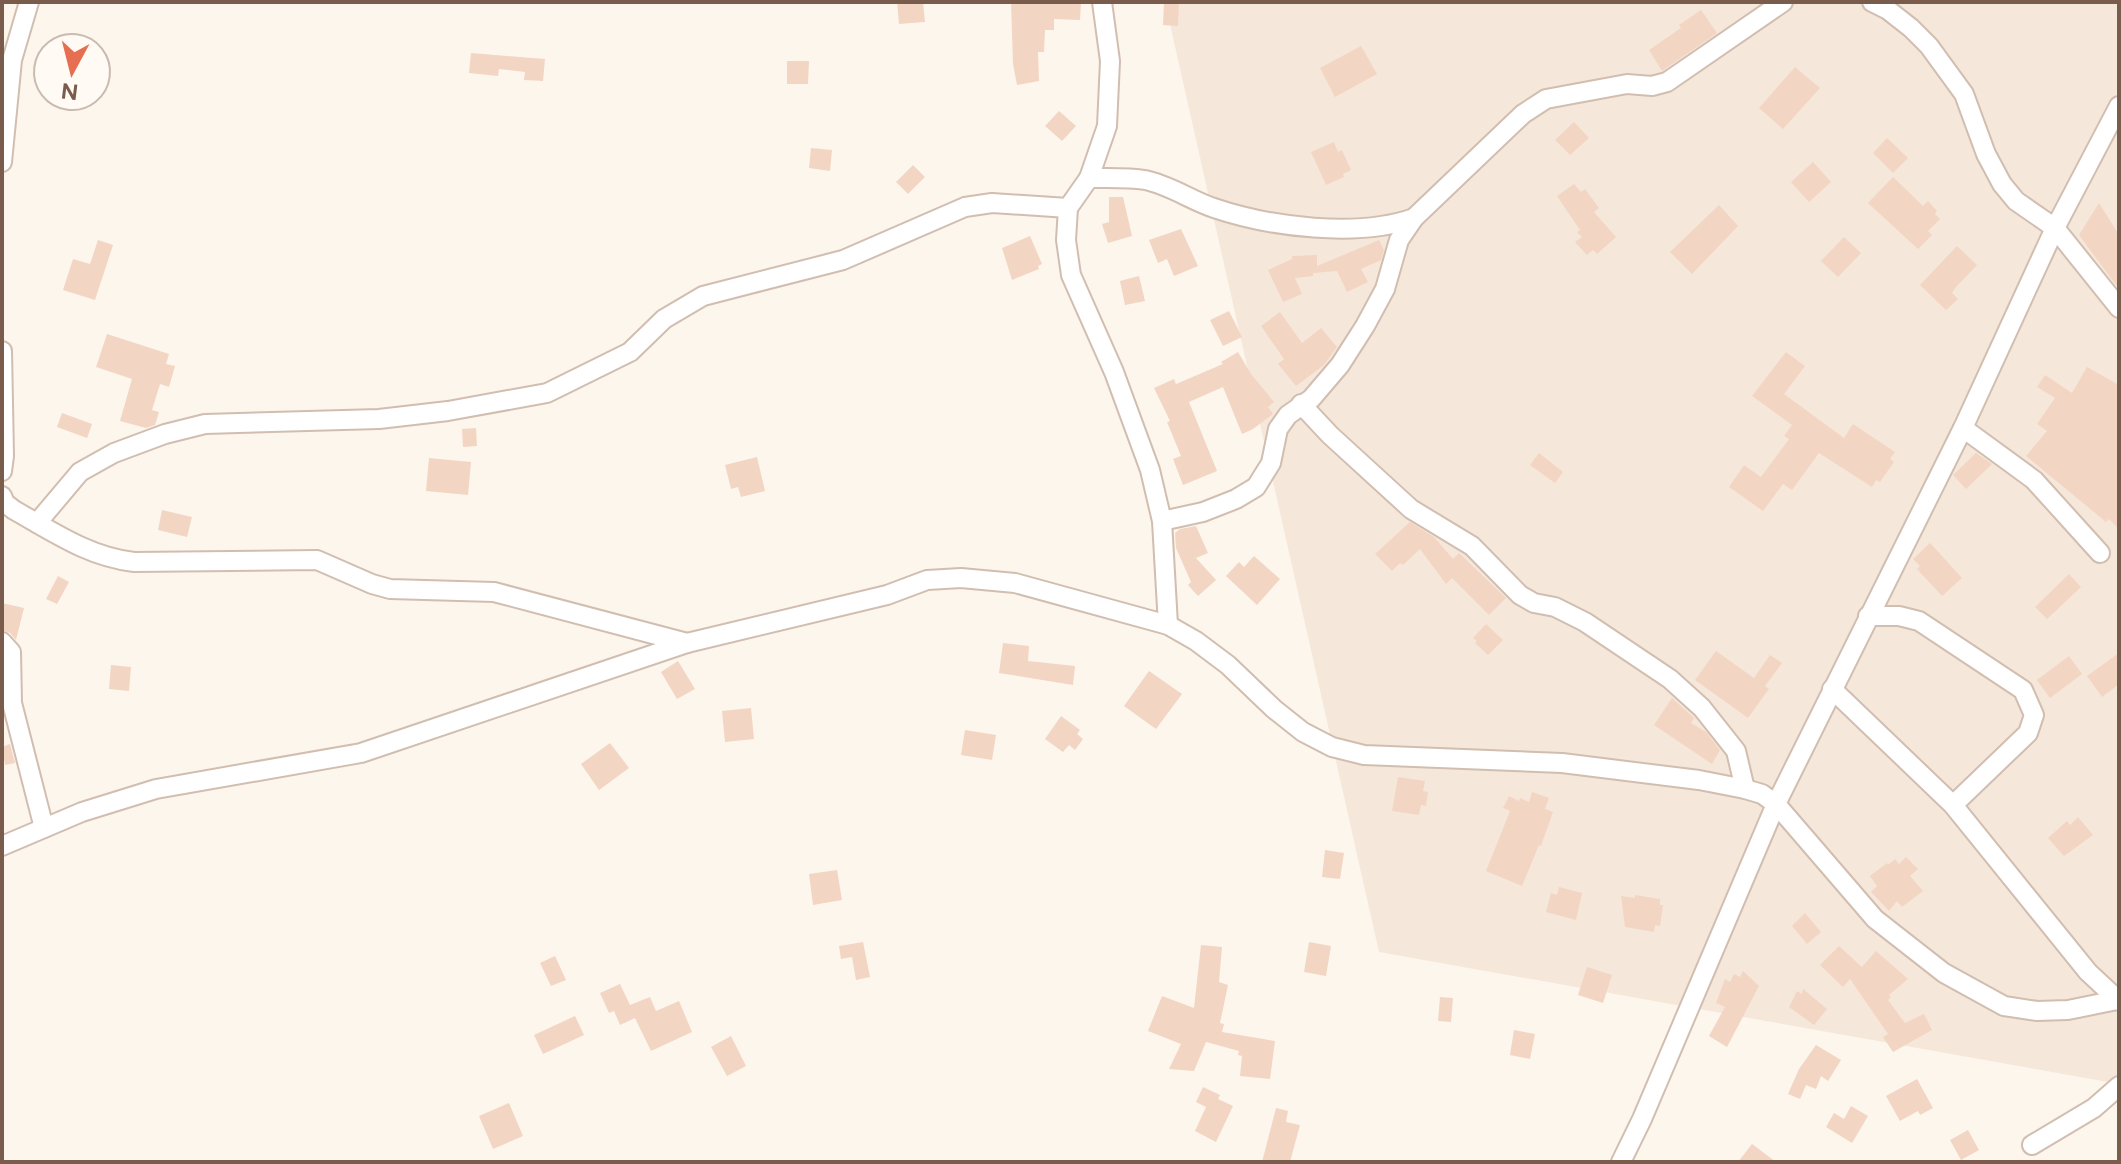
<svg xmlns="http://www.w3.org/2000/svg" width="2121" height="1164" font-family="Figtree,sans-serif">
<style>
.residential{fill:#f5e8da}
.building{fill:#f3d5c3}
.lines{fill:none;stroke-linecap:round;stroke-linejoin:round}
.minor-casing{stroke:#d1beb0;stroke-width:22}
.minor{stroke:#fff;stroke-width:18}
</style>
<rect width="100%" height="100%" fill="#fdf6ec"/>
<path class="residential" d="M1165,2H2119V1084L1379,952Z"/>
<g class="building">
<path d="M897,2H923L925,22L899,24Z"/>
<path d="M1011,2L1081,3L1080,20L1054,19V30H1045L1044,52H1038L1039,81L1017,85L1013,64Z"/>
<path d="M1164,2H1179L1178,26L1163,25Z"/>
<path d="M1701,10L1717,33L1662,71L1649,50L1681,28L1679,25Z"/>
<path d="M1361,46L1377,74L1335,97L1320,68Z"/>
<path d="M471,53L545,59L543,81L524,80L525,72L499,69L498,76L469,73Z"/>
<path d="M787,61H809L808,84H787Z"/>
<path d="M1795,67L1820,88L1783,129L1759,108Z"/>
<path d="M1059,111L1076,126L1062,141L1045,126Z"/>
<path d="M1574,122L1589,138L1570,155L1555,140Z"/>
<path d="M1887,138L1908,158L1893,173L1873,153Z"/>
<path d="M1334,142L1338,152L1342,150L1351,170L1343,174L1344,177L1326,185L1311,152Z"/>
<path d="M811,148L832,150L830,171L809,168Z"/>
<path d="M1813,162L1831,182L1809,202L1791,182Z"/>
<path d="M913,165L925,177L908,194L896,182Z"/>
<path d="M1893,177L1923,206L1928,201L1937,211L1935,214L1940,219L1928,231L1932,235L1918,249L1868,203Z"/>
<path d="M1574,184L1581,192L1585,189L1599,208L1594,212L1616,237L1597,254L1593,250L1587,255L1575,242L1582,237L1577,232L1580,230L1557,196Z"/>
<path d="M1109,197H1123L1132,236L1108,243L1102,224L1109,222Z"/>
<path d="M2099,203L2119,235V289L2079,235Z"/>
<path d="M1719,205L1738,226L1692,274L1670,252Z"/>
<path d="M1181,229L1198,266L1174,276L1167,259L1158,263L1149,240Z"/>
<path d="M1030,236L1042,264L1038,266L1039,269L1012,280L1002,248Z"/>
<path d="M1844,237L1861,253L1838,277L1821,261Z"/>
<path d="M98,240L113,245L95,300L63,290L73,259L90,264Z"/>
<path d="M1379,240L1384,250L1381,260L1361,269L1368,282L1347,292L1337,271L1313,273V276L1295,278L1302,294L1283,302L1268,270L1292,259V256L1317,255V266Z"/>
<path d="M1957,246L1977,265L1956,287L1952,293L1958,299L1946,310L1920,285Z"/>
<path d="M1139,276L1145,301L1125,305L1120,281Z"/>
<path d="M1229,311L1242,337L1223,346L1210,320Z"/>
<path d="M1280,312L1302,343L1321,328L1337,347L1324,365L1296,386L1278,364L1284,359L1261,326Z"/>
<path d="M107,334L169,354L166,364L175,366L169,387L160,384L152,410L159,412L155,425L146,428L120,421L132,379L96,367Z"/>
<path d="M1238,352L1251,374L1274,402L1268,407L1273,414L1253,429L1242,434L1223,387L1189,402L1217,471L1183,485L1173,459L1181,456L1167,422L1170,421L1154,388L1174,379L1176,384L1223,364L1221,362Z"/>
<path d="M1786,352L1805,366L1784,394L1844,438L1853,424L1895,452L1890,459L1894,462L1880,482L1876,480L1872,487L1819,453L1792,490L1783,484L1763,511L1729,487L1744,465L1761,477L1789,439L1784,436L1792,425L1752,396Z"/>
<path d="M2087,367L2119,385V529L2109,519L2106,522L2026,456L2047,431L2037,424L2055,398L2037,387L2045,375L2072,393Z"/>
<path d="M62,413L92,424L87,438L57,427Z"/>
<path d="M476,428L477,446L463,447L462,429Z"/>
<path d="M1539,453L1563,472L1555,483L1530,465Z"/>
<path d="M1976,453L1992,464L1966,489L1953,475Z"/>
<path d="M757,457L765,491L741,497L738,487L731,489L725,465Z"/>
<path d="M429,458L471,462L468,495L426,491Z"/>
<path d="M162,510L192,517L187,537L158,530Z"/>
<path d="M1410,522L1434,537L1453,559L1459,553L1506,598L1489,615L1452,578L1446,584L1420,549L1403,565L1400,563L1392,571L1375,554Z"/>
<path d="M1196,526L1208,553L1196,558L1216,580L1198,596L1188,585L1191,582L1176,548L1175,534L1176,536L1175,533L1180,529Z"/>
<path d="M1930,543L1962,578L1942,596L1917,569L1920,566L1913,559Z"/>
<path d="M1254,556L1280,579L1257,605L1226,576L1239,562L1244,567Z"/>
<path d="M2069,574L2081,587L2047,619L2035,607Z"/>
<path d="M58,576L69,582L57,604L46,599Z"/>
<path d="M2,603L24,608L16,640L10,633L2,630Z"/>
<path d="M1486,624L1503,640L1488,655L1475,643L1477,641L1473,638Z"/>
<path d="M1003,643L1029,646L1028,661L1075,666L1073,685L999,673Z"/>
<path d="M1716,651L1754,678L1770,655L1782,663L1765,686L1769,689L1748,718L1695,680Z"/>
<path d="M2119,653V684L2102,697L2087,676Z"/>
<path d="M2069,656L2082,674L2050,698L2037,680Z"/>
<path d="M678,661L695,689L677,699L661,672Z"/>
<path d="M111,665L131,667L129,691L109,689Z"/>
<path d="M1149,671L1182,694L1156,729L1124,706Z"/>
<path d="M1672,698L1694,718L1691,723L1706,732L1720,750L1712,764L1654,725Z"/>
<path d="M751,708L754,739L725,742L722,711Z"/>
<path d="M1061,716L1080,730L1077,734L1083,739L1075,750L1069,745L1063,752L1045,739Z"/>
<path d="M965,730L996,735L992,760L961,755Z"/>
<path d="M610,743L629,768L599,790L581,764Z"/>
<path d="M10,744L15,763L5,765L2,747Z"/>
<path d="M1398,777L1425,781L1423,791L1428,792L1426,806L1421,805L1419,815L1392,811Z"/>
<path d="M1532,792L1549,798L1545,809L1553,812L1541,846L1539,845L1522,886L1486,871L1510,811L1503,808L1509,796L1519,801L1520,798L1529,802Z"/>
<path d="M2078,817L2093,835L2064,856L2048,838L2067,821L2070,825Z"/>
<path d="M1325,850L1344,853L1340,879L1322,877Z"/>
<path d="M1906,857L1918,869L1910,876L1923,891L1902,907L1897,901L1889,911L1871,892L1877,886L1870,876L1887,863L1888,865L1895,859L1899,864Z"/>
<path d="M837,870L842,900L813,905L809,874Z"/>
<path d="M1559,887L1582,893L1576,920L1546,912L1551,893L1557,895Z"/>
<path d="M1635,895L1660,899V905H1663L1660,926L1655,925L1654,932L1625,927L1621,896L1635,898Z"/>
<path d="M1805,913L1821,932L1807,944L1792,926Z"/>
<path d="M863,942L870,977L856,980L852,957L841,959L839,946Z"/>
<path d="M1309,942L1331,946L1326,976L1304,972Z"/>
<path d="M1201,945L1222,947L1219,982L1228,985L1220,1023L1224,1024L1222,1032L1275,1041L1270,1079L1240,1076L1242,1056L1238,1055L1239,1051L1206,1042L1194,1071L1169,1069L1181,1044L1148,1031L1162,996L1194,1008Z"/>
<path d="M1839,946L1862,967L1876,951L1908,979L1889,995L1891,997L1888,1000L1905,1023L1924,1014L1932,1030L1893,1052L1883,1037L1888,1034L1850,979L1843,987L1820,965Z"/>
<path d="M555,956L566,980L551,986L540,963Z"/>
<path d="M1587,967L1612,975L1603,1003L1578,995Z"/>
<path d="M1743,971L1759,986L1727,1047L1709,1036L1725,1007L1716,1003L1725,979L1730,982L1734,974L1740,977Z"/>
<path d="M620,984L630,1005L650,997L656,1011L679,1001L692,1032L651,1051L635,1018L620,1025L614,1011L609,1013L600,993Z"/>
<path d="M1803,989L1827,1009L1814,1025L1789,1007L1797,991L1802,994Z"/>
<path d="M1440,997L1453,998L1451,1022L1438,1021Z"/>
<path d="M575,1016L584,1035L543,1054L534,1035Z"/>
<path d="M1514,1030L1535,1034L1530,1059L1510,1055Z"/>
<path d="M731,1036L746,1066L727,1076L711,1047Z"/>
<path d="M1816,1045L1841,1060L1828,1081L1821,1076L1816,1089L1806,1085L1800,1099L1788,1094L1799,1069Z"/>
<path d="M1917,1079L1933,1108L1920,1115L1918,1111L1900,1121L1886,1096Z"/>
<path d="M1203,1087L1220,1095L1218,1099L1233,1106L1216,1142L1195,1131L1206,1107L1196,1102Z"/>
<path d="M509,1103L523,1136L493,1149L479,1116Z"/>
<path d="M1851,1106L1868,1116L1852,1143L1826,1127L1834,1113L1844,1119Z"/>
<path d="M1276,1108L1288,1111L1286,1122L1300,1125L1290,1162H1262Z"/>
<path d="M1968,1130L1979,1150L1961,1160L1950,1140Z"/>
<path d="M1752,1144L1776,1162H1738Z"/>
</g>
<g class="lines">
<g class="minor-casing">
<g id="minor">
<path d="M1102,2L1110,61L1107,126L1089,178L1068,208L1066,240L1071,275L1114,372L1150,470L1162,521L1168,625"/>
<path d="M1872,2L1888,10L1911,28L1929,46L1964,94L1986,154L2002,184L2016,201L2055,228L2119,308"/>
<path d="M2,162L12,60L29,2"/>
<path d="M1089,178C1107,178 1128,177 1145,180C1170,185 1190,200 1214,208C1270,227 1358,238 1414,218L1523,114L1546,99L1627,84L1652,86L1667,82L1783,2"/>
<path d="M2,351L4,456L2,471"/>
<path d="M1301,404L1330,435L1411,509L1472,546L1520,595L1534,603L1555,607L1585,622L1670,679L1702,708L1736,751L1745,789"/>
<path d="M1963,428L2034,480L2100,553"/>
<path d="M2,496L5,503L14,510C53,532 89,557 134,562L317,560L372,584L390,589L494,592L687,643"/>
<path d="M1162,521L1203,512L1236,499L1256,487L1271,463L1278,429L1288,415L1311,399L1340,365L1365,326L1385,289L1399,240L1414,218"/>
<path d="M37,523L80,472L114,453L165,434L205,424L379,419L448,411L547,393L630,352L664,319L703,296L843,260L965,207L992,203L1068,208"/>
<path d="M1868,616H1899L1919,621L2023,690L2034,715L2028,733L1953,805"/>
<path d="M2,642L11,652L12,703L44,828"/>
<path d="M1832,689L1953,805L2088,972L2119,1001"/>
<path d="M2,846L82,812L156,789L361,753L687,643L887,595L927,580L961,578L1015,583L1168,625L1196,641L1228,665L1274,709L1303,732L1332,747L1364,755L1562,763L1699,780L1745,789L1762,794L1776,804L1875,919L1944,973L2004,1006L2037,1011L2068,1010L2117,1000"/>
<path d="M2032,1145L2094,1108L2119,1086"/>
<path d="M1621,1162L1642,1119L1776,804L1963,428L2055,228L2119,106"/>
</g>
</g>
<use href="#minor" class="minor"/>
</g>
<rect width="2121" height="1164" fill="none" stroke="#7a5c4d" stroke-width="8"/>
<g transform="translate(72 72) rotate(187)"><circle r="38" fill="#fffaf3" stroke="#cabbb1" stroke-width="2"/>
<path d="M0-6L14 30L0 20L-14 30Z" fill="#e76f51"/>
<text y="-12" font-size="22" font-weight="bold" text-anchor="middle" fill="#7a5c4d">N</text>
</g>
</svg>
